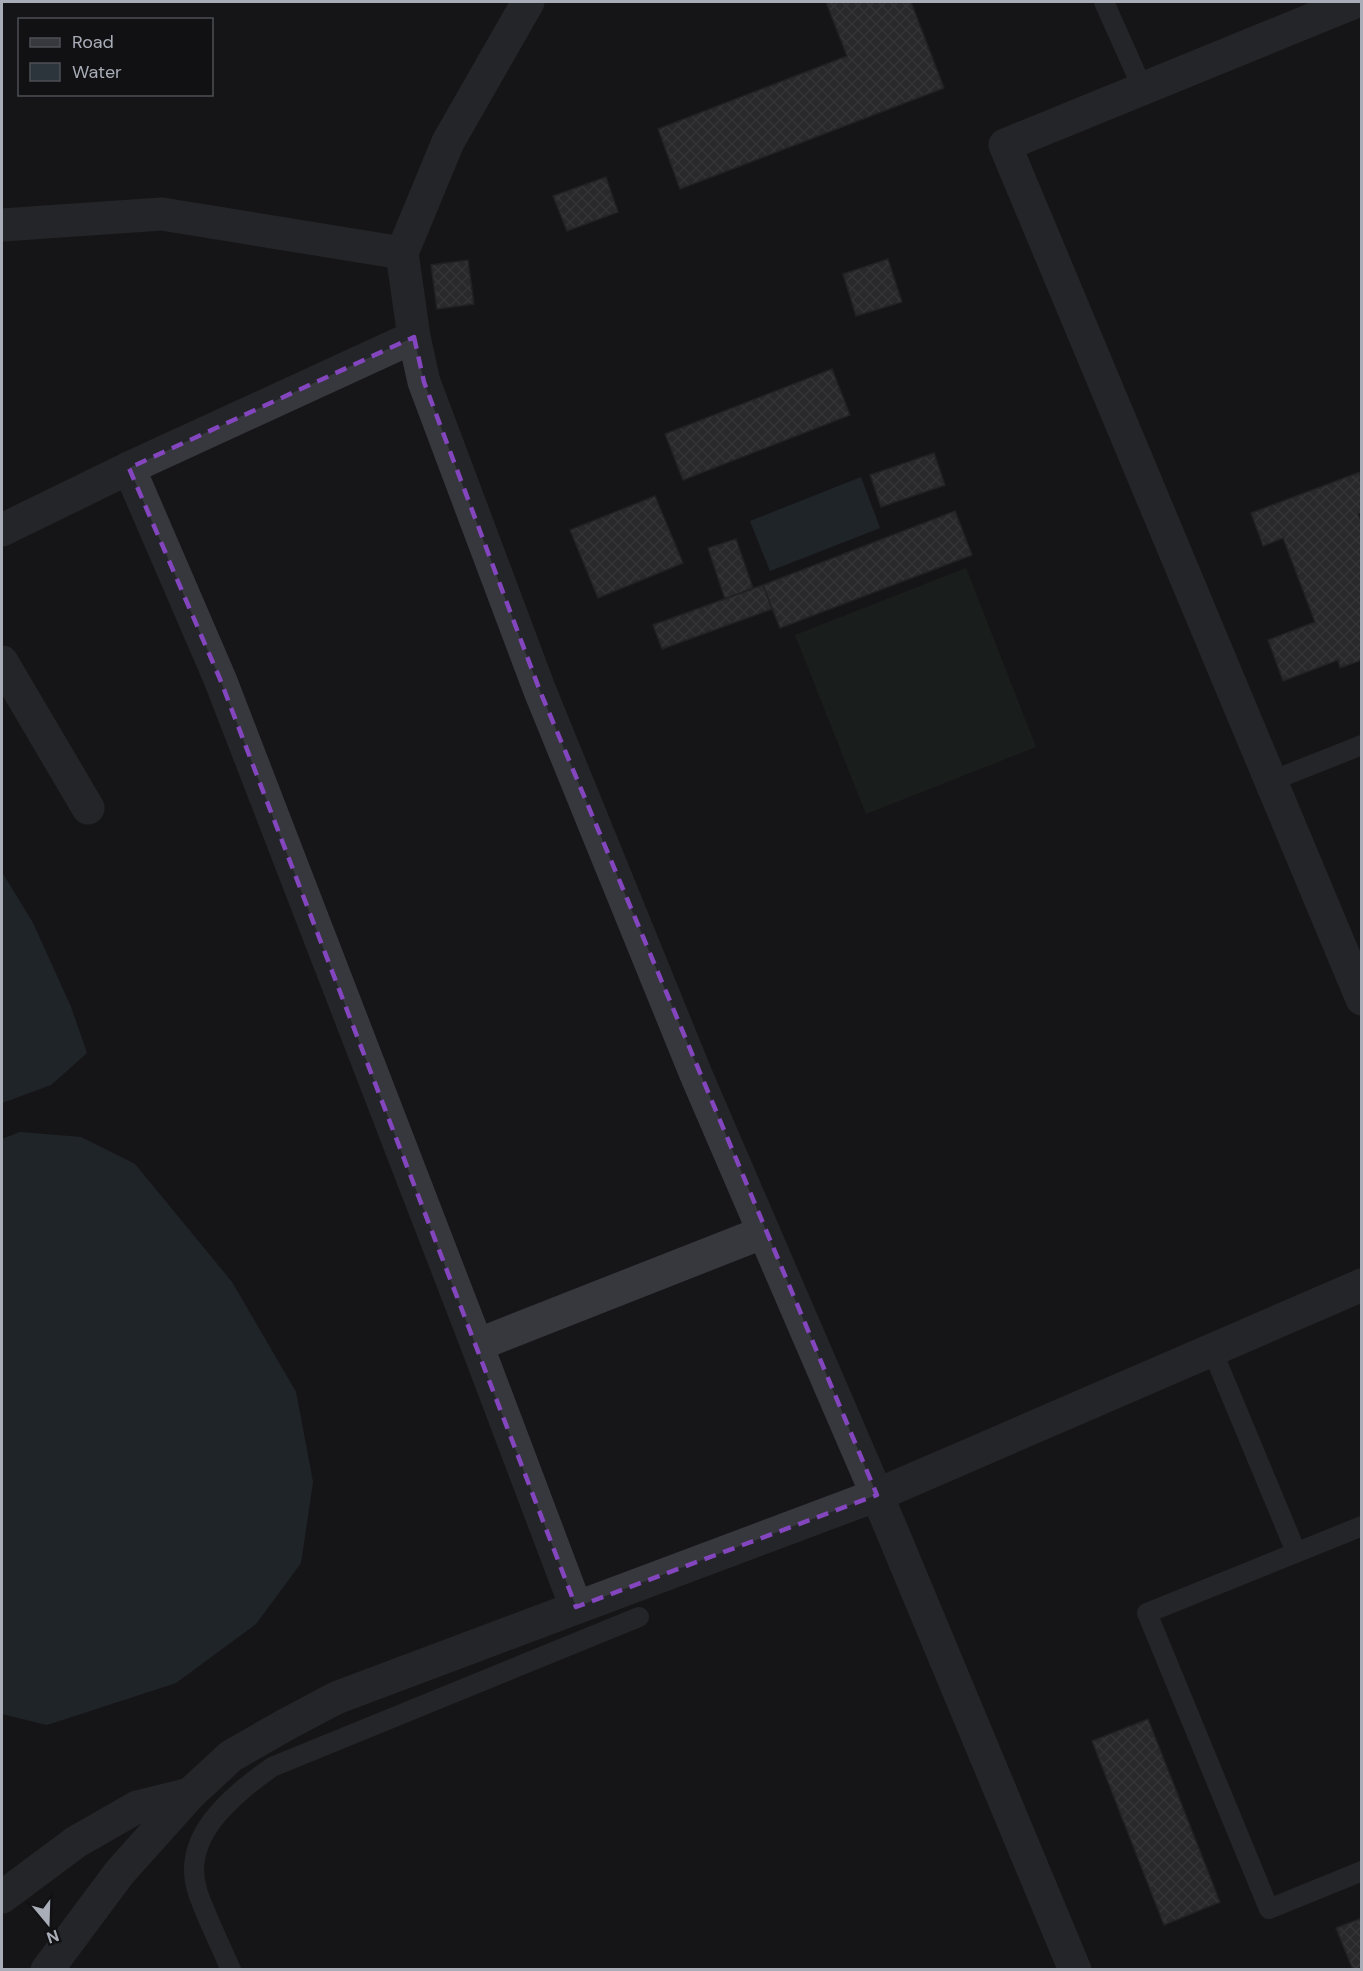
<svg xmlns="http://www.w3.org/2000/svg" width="1363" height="1971" font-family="'DM Sans',sans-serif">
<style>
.grass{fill:#1e261f}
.water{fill:#2c353c}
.building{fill:url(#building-cross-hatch);stroke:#303034;stroke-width:1.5}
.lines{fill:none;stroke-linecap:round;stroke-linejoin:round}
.service{stroke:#37383d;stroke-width:20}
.minor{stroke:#37383d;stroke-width:33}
.marked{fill:none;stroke:#8446be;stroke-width:4.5;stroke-dasharray:12 8;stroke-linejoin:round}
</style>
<defs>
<pattern id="building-cross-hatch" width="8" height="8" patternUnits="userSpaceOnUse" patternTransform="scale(1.5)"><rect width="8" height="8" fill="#404145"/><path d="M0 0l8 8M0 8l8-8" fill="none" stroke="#595a5e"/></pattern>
</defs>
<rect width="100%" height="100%" fill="#161618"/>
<path class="grass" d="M966,568L1036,747L866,814L795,635Z"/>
<g class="water">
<path d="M861,477L880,528L770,571L750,521Z"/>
<path d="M2,872L33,923L71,1007L87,1053L51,1085L2,1103Z"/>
<path d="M20,1132L81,1137L135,1164L232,1282L296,1392L313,1482L301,1563L256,1624L176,1683L47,1725L2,1714V1139Z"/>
</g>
<g class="building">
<path d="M826,2H911L944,88L680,189L658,129L847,56Z"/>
<path d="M606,177L618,212L567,231L553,196Z"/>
<path d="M888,259L902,302L856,316L843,274Z"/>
<path d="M468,260L474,304L437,309L431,265Z"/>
<path d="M832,369L850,415L683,480L665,434Z"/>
<path d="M934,453L945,485L881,507L870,475Z"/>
<path d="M1360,472L1362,512L1358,514L1362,524V660L1340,668L1338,660L1283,681L1268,640L1315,622L1283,538L1263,546L1251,513Z"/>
<path d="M655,496L683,563L598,598L570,530Z"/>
<path d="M955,511L972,555L780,628L763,585Z"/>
<path d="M736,539L753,588L725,599L708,548Z"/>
<path d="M763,585L772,609L662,649L653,625Z"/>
<path d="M1148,1719L1220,1902L1164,1925L1092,1741Z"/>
<path d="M1362,1918V1970H1353L1336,1928Z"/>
</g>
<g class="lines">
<g class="service">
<path d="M1104,2L1142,87"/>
<path d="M1271,781L1362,745"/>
<path d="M1212,1350L1296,1552"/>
<path d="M1362,1526L1147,1613L1269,1909L1362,1871"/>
<path d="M231,1970C220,1944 207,1919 198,1893C179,1837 232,1796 272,1767L639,1617"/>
</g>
<g class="minor">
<path d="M528,2L448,142L402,253L414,337L424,382L540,691L697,1077L877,1495L1075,1970"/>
<path d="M1355,2L1005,145L1362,999"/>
<path d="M2,225L162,214L402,253"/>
<path d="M129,468L220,679L477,1345L576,1607"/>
<path d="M2,530L129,468L414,337"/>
<path d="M2,662L88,808"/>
<path d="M477,1345L764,1232"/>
<path d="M2,1897L76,1842L137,1807L190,1794"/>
<path d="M47,1970L120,1872L190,1794L231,1756L287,1724L336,1698L877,1495L1362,1285"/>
</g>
</g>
<path d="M0 0H1363V1971H0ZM414,337L424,382L540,691L877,1495L576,1607L220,679L129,468Z" fill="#161618" fill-opacity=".55" fill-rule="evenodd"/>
<path class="marked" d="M414,337L424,382L540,691L877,1495L576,1607L220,679L129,468Z"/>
<rect width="1363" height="1971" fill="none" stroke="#a8adb8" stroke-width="6"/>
<rect x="18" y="18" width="195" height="78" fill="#111113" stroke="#4d4f55" stroke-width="1.5"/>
<rect x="30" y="38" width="30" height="9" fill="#37383d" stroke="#4d4f55" stroke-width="1.5"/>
<text x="72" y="48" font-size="18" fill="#a8adb8">Road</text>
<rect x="30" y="63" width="30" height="18" fill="#2c353c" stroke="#4d4f55" stroke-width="1.5"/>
<text x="72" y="78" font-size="18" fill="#a8adb8">Water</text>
<g transform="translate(48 1923) rotate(161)" stroke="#111113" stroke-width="4.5" paint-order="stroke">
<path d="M0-4.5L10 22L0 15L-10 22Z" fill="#a8adb8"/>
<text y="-9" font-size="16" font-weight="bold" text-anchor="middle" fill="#a8adb8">N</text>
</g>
</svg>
